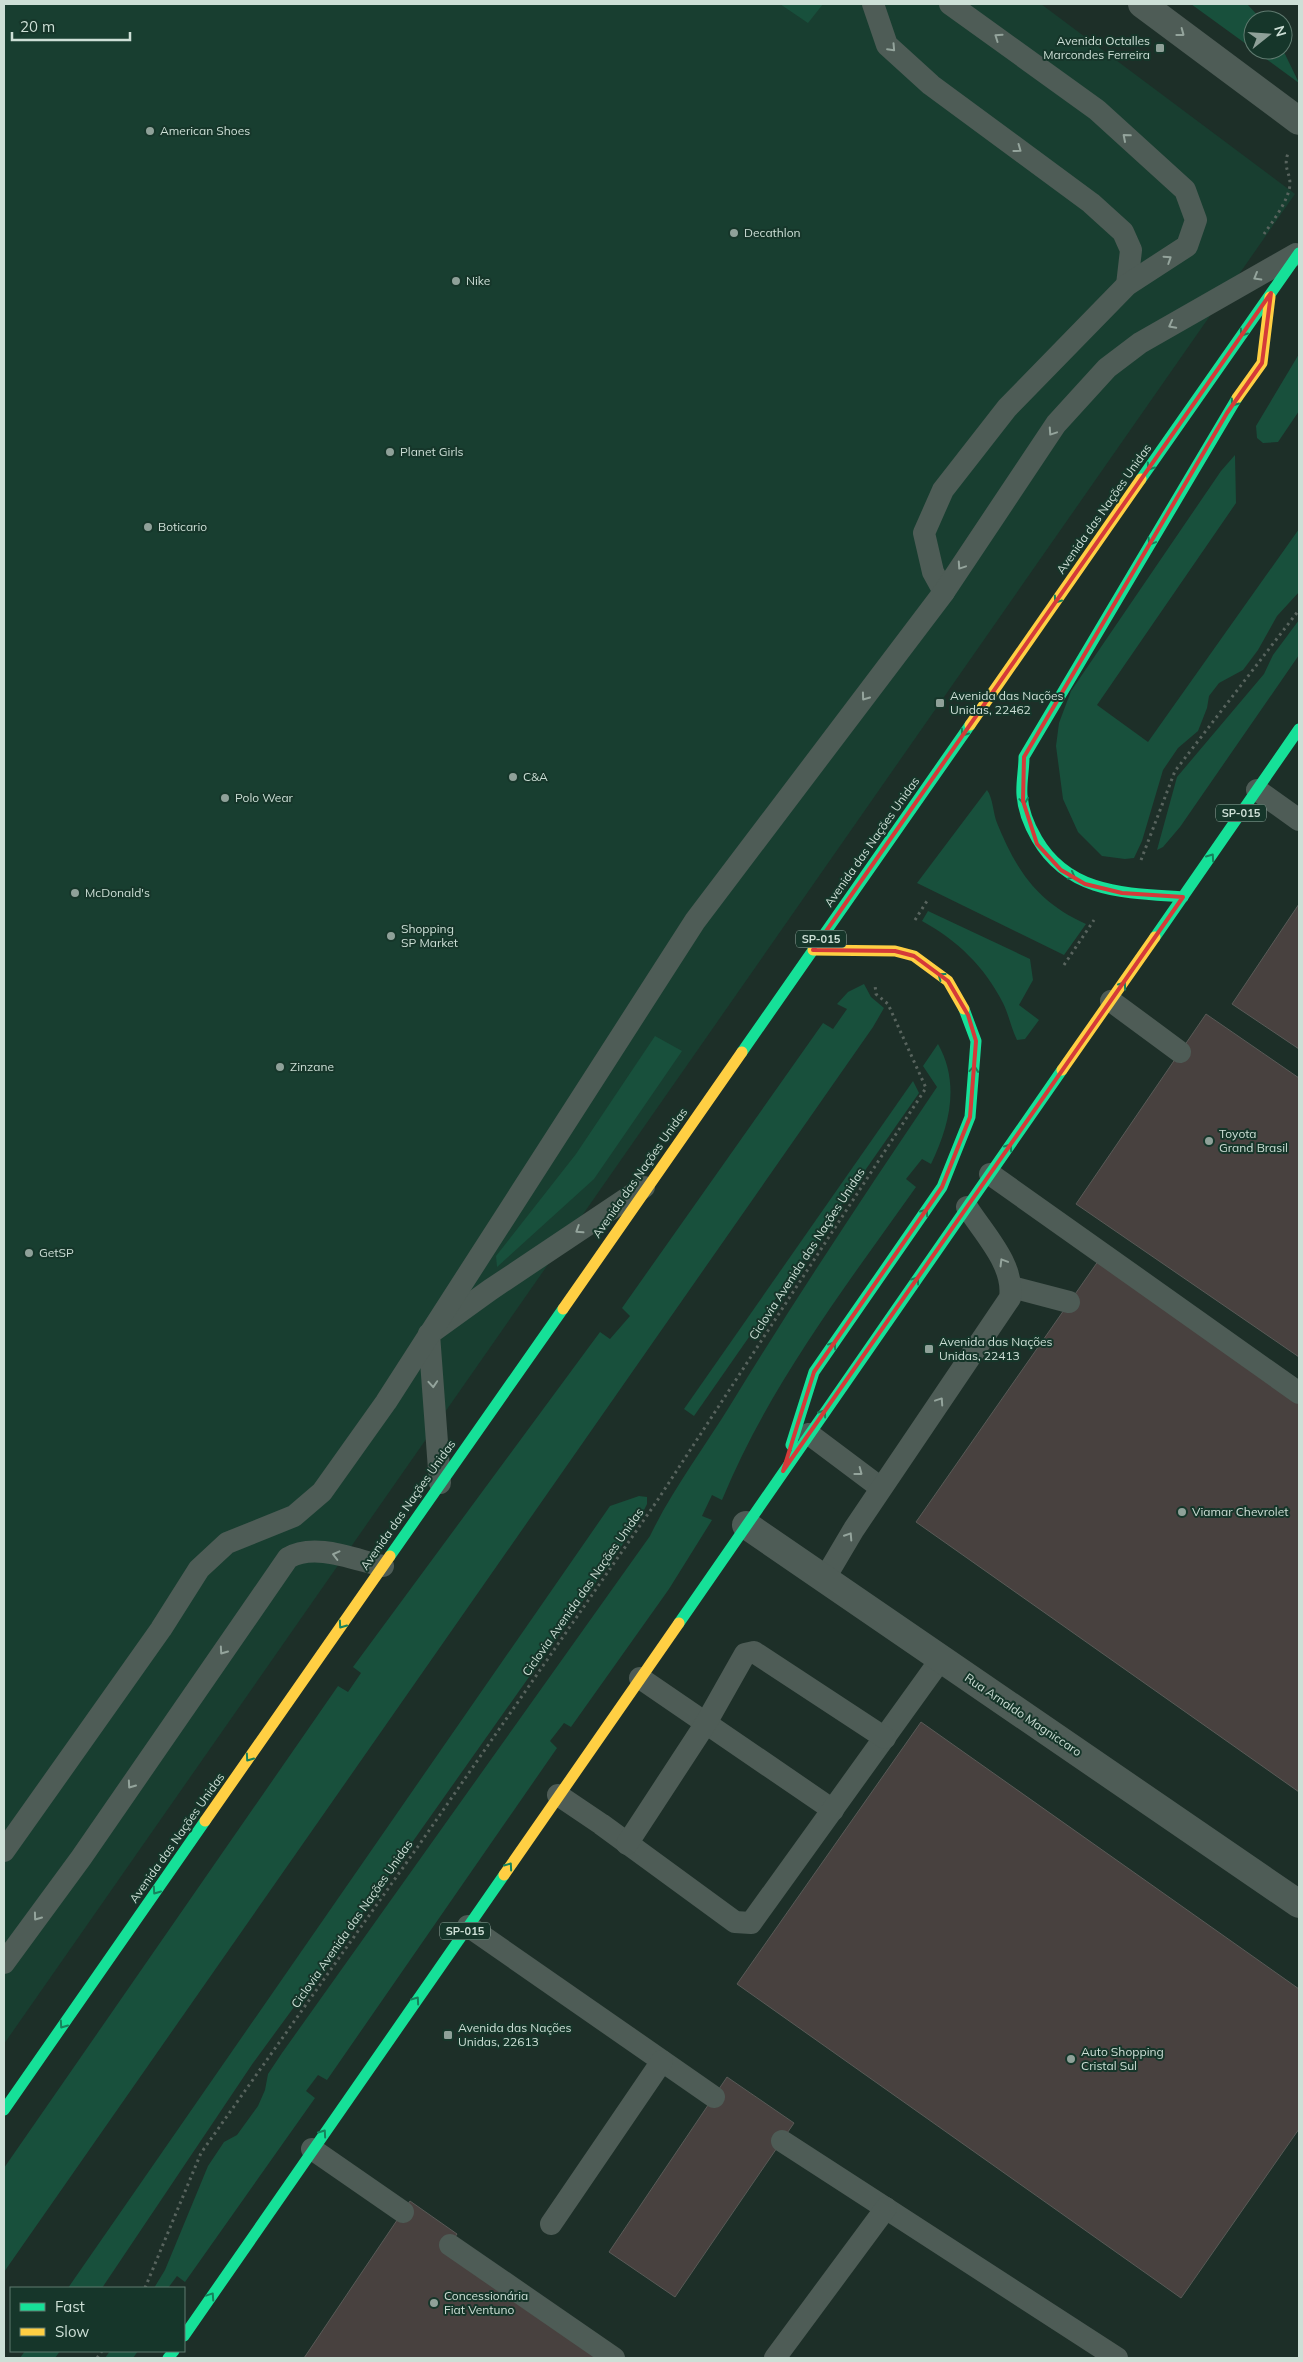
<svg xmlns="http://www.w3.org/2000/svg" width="1303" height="2362" font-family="Mulish,sans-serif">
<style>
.built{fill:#183e30}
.green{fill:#18503c}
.building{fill:#48413f;stroke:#595a57}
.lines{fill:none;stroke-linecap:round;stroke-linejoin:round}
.path{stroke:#58645e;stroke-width:3;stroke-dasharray:2.5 4;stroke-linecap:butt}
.lane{stroke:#4e5c56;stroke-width:22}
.street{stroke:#4e5c56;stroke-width:28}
.fast{stroke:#16e098;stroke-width:11}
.slow{stroke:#ffcf43;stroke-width:11}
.oneway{stroke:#94a49c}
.oneway2{stroke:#16825c}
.marked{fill:none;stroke:#d53a39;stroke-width:4;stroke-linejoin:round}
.poi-dot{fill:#8fa199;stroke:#16362a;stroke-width:2}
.labels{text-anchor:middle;stroke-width:4;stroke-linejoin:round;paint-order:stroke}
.shield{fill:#16362a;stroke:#96aca2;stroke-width:1}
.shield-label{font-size:11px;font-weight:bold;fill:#cddfd6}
.poi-label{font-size:12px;fill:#cddfd6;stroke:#16362a;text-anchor:start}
.street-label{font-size:12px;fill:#cddfd6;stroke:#16362a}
</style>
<rect width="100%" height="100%" fill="#1d2f28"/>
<path class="built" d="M4,4H1041L1295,194L4,2044Z"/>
<g class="green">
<path d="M780,4H823L808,23Z"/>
<path d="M1191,4H1247L1262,20H1253V49Z"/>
<path d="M1254,50H1283L1299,83Z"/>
<path d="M1299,354V411L1278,442L1263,443L1257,438L1256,426Z"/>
<path d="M1235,455L1236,503L1097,705L1148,742L1299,529V592L1277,616L1258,650L1243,670L1219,683L1209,696L1207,708L1198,731L1178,748L1163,770L1142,841L1134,858L1125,859L1102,856L1078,832L1063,799L1056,746L1059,723L1071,691L1221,471Z"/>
<path d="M1299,620V655L1180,827L1163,847L1157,850L1177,777L1264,674L1273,655Z"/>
<path d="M987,790C993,798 993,813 997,823C1016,870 1037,902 1086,924L1064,955L917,883Z"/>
<path d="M928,911L1030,959L1033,980L1019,1005L1039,1020L1025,1039L1017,1040C1011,1028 1009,1015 1003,1003C985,967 957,940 922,921Z"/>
<path d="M864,984L871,997L884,1008L873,1027L4,2272V2168L338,1686L348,1692L361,1673L353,1667L600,1332L610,1339L630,1316L622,1308L823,1023L833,1029L847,1009L837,1004L848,992Z"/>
<path d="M655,1036L682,1051L594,1179L497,1267L496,1256L576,1154Z"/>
<path d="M938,1044C960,1083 950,1125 931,1164L922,1159L906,1179L916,1187C845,1287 769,1386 722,1500L712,1495L702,1516L712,1520L669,1589L571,1727L564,1723L550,1741L557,1748L327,2080L318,2075L306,2091L315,2098L185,2282L177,2276L168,2288H154L165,2270L208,2166L224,2142L237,2135L258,2106L265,2090L268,2074L282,2053L650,1536C672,1490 704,1448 731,1404C797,1296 867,1191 937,1087L923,1066Z"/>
<path d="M913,1081L919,1093L694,1416L684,1409Z"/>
<path d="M639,1496L647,1497V1504L637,1524L346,1936L253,2063L102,2288H68L610,1506Z"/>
<path d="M25,2351H60L55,2358H20Z"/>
<path d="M110,2351H138L133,2358H105Z"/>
</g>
<g class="building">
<path d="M1299,904V1049L1232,1004Z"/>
<path d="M1206,1014L1299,1078V1357L1076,1204Z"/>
<path d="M1101,1257L1299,1396V1792L916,1522Z"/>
<path d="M921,1722L1299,1989V2129L1181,2298L737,1984Z"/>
<path d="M727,2077L794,2123L675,2297L609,2252Z"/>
<path d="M410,2201L457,2234L447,2249L607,2358H304Z"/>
</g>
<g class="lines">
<g class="path">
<path d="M1264,234C1273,221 1289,200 1290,184C1290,172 1283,168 1288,153"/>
<path d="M1141,860L1175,771L1299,610"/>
<path d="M915,920L927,901"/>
<path d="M1064,965L1094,920"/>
<path d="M145,2288L201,2153L419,1845L657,1501L926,1088L888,1004L876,994L875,985"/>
<path d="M97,2358L102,2351"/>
</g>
<g class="lane">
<path d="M873,4L887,45L931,85L1091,203L1123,232L1131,250L1127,285"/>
<path d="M944,592L933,572L924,533L943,490L1007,408L1127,285L1187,246L1196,220L1185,190L1097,110L950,4"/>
<path d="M1257,790L1299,820"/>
<path d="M1111,1001L1180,1052"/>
<path d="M990,1174L1299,1393"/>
<path d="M1012,1287L1069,1302"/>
<path d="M809,1434L881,1488"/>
<path d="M440,1483L429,1334L490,1290L644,1187"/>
<path d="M825,1578L854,1529L1010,1298C1015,1265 984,1234 967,1207"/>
<path d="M640,1678L833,1810"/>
<path d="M558,1795L601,1824L735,1922L751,1923L941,1659"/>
<path d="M627,1844L706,1723L745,1654L754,1652L885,1738"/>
<path d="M4,1851L161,1629L199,1569L227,1543L294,1516L322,1492L386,1402L695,921L944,592L1056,424L1107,368L1140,343L1296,254"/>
<path d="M468,1926L714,2097"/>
<path d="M4,1963L81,1858L288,1558C315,1542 355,1560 383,1566"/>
<path d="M782,2141L1117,2358"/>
<path d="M312,2149L403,2212"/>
<path d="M551,2224L662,2061"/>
<path d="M450,2245L614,2358"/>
<path d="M775,2358L886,2208"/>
</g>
<g class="street">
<path d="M1142,4L1299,121"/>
<path d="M746,1525L1299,1904"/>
</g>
<g class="fast">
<path d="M1141,479L1299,253"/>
<path d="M1183,897C1126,893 1069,894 1037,839C1030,827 1023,810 1022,795C1021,783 1024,770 1024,757L1237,398"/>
<path d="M1155,937L1299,729"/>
<path d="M742,1052L970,725"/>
<path d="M791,1445L814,1372L942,1187L970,1117L976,1041L964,1009"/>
<path d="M390,1556L563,1309"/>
<path d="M679,1623L1062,1070"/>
<path d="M4,2110L205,1821"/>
<path d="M184,2336L504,1875"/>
<path d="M168,2358L174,2351"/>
</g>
<g class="slow">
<path d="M1237,398L1262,363L1270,297"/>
<path d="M970,725L1141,479"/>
<path d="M813,950L895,951L914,956L948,981L964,1009"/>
<path d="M1062,1070L1155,937"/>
<path d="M563,1309L742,1052"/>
<path d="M205,1821L390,1556"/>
<path d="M504,1875L679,1623"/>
</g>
</g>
<defs><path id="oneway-chevron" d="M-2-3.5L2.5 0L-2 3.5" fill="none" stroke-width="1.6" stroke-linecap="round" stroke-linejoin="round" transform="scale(1.25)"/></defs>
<g class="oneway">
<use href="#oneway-chevron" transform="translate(1181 33) rotate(37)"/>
<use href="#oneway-chevron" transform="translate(998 37) rotate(-145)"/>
<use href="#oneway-chevron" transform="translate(892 48) rotate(47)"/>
<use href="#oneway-chevron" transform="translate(1126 137) rotate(-139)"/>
<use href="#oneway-chevron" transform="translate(1018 149) rotate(36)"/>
<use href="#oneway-chevron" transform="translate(1168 259) rotate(-33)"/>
<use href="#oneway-chevron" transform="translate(1257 277) rotate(150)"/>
<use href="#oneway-chevron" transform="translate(1172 325) rotate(152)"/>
<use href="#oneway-chevron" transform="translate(1052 432) rotate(124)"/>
<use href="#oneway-chevron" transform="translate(961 566) rotate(124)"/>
<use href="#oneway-chevron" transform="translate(865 697) rotate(126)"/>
<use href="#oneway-chevron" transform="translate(579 1230) rotate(147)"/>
<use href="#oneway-chevron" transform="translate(1003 1262) rotate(-121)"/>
<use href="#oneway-chevron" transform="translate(433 1384) rotate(86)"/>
<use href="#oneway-chevron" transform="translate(940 1401) rotate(-56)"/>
<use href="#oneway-chevron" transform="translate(859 1472) rotate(37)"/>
<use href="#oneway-chevron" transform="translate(849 1536) rotate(-57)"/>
<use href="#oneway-chevron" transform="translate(336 1555) rotate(-166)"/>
<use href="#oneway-chevron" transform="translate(223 1651) rotate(125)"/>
<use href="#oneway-chevron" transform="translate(131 1785) rotate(125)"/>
<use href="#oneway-chevron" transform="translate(37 1917) rotate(126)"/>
</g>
<g class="oneway2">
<use href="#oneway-chevron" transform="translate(1243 333) rotate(125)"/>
<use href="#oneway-chevron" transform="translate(1234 403) rotate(125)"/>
<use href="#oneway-chevron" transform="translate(1150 467) rotate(125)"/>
<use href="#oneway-chevron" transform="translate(1151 542) rotate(121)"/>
<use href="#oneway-chevron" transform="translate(1057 600) rotate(125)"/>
<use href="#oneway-chevron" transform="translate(964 733) rotate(125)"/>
<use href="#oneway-chevron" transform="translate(1024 801) rotate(82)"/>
<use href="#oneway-chevron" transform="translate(1211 857) rotate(-55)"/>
<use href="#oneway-chevron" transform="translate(1072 876) rotate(29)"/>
<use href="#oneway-chevron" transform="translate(941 976) rotate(-144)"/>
<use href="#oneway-chevron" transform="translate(1123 985) rotate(-55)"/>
<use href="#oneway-chevron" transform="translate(974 1069) rotate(-85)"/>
<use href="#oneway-chevron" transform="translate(1009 1147) rotate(-55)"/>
<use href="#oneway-chevron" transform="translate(925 1212) rotate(-55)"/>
<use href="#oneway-chevron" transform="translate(916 1280) rotate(-55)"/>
<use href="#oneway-chevron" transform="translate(833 1345) rotate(-55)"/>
<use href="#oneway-chevron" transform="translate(823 1413) rotate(-55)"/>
<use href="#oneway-chevron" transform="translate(342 1625) rotate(125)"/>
<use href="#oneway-chevron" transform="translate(249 1758) rotate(125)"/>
<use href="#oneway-chevron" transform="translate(509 1866) rotate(-55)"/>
<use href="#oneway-chevron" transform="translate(156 1891) rotate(125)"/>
<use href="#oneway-chevron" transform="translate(416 2000) rotate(-55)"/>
<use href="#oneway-chevron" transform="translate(63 2025) rotate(125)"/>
<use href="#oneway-chevron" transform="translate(323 2133) rotate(-55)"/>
<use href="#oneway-chevron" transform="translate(211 2296) rotate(-56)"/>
</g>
<path class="marked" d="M1271,293L1262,363L1227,413L1024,757L1023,801L1037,844L1061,870L1085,884L1122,893L1183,897L783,1471L814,1372L942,1187L970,1117L976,1041L968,1015L948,981L914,956L895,951L813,950Z"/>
<g class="poi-dot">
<rect x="1155" y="43" width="10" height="10" rx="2.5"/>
<circle cx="150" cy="131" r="5"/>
<circle cx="734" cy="233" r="5"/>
<circle cx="456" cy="281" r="5"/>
<circle cx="390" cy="452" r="5"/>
<circle cx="148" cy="527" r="5"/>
<rect x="935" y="698" width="10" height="10" rx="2.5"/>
<circle cx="513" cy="777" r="5"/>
<circle cx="225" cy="798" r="5"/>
<circle cx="75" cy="893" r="5"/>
<circle cx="391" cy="936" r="5"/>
<circle cx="280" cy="1067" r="5"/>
<circle cx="1209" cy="1141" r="5"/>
<circle cx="29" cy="1253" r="5"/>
<rect x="924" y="1344" width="10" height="10" rx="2.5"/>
<circle cx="1182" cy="1512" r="5"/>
<rect x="443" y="2030" width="10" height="10" rx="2.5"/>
<circle cx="1071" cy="2059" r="5"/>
<circle cx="434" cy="2303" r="5"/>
</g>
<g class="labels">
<g class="shield">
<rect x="1216" y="804.5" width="50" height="17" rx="4"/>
<rect x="796" y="930.5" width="50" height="17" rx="4"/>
<rect x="440" y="1922.5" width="50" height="17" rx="4"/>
</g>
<g class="shield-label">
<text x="1241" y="817">SP-015</text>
<text x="821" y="943">SP-015</text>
<text x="465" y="1935">SP-015</text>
</g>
<g class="poi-label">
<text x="1150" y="45" text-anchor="end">Avenida Octalles<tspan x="1150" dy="14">Marcondes Ferreira</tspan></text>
<text x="160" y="135">American Shoes</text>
<text x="744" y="237">Decathlon</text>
<text x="466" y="285">Nike</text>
<text x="400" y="456">Planet Girls</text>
<text x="158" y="531">Boticario</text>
<text x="950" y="700">Avenida das Nações<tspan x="950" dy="14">Unidas, 22462</tspan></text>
<text x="523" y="781">C&amp;A</text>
<text x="235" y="802">Polo Wear</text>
<text x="85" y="897">McDonald's</text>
<text x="401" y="933">Shopping<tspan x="401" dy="14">SP Market</tspan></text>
<text x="290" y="1071">Zinzane</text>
<text x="1219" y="1138">Toyota<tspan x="1219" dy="14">Grand Brasil</tspan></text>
<text x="39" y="1257">GetSP</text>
<text x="939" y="1346">Avenida das Nações<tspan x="939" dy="14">Unidas, 22413</tspan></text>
<text x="1192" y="1516">Viamar Chevrolet</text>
<text x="458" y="2032">Avenida das Nações<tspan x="458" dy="14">Unidas, 22613</tspan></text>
<text x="1081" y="2056">Auto Shopping<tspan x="1081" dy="14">Cristal Sul</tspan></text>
<text x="444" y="2300">Concessionária<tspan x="444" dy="14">Fiat Ventuno</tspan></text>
</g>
<g class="street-label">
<text transform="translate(1104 509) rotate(-55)" y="4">Avenida das Nações Unidas</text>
<text transform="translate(872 842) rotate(-55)" y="4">Avenida das Nações Unidas</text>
<text transform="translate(640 1173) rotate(-55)" y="4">Avenida das Nações Unidas</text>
<text transform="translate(807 1254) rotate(-57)" y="4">Ciclovia Avenida das Nações Unidas</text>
<text transform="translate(408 1505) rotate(-55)" y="4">Avenida das Nações Unidas</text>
<text transform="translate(583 1592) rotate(-55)" y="4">Ciclovia Avenida das Nações Unidas</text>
<text transform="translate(1023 1715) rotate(34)" y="4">Rua Arnaldo Magniccaro</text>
<text transform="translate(177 1838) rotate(-55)" y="4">Avenida das Nações Unidas</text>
<text transform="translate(352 1924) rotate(-55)" y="4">Ciclovia Avenida das Nações Unidas</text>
</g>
</g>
<rect width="1303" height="2362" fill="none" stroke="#cddfd6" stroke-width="10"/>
<rect x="10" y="2287" width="175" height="65" fill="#16362a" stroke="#5f7a6f"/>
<rect x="20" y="2303" width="25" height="8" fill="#16e098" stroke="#5f7a6f"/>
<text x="55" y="2312" font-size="15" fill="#cddfd6">Fast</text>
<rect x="20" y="2328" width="25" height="8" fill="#ffcf43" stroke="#5f7a6f"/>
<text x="55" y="2337" font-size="15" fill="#cddfd6">Slow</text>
<g transform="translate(1268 35) rotate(73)"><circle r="24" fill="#16362a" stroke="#5f7a6f"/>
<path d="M0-4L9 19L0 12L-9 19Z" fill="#8fa199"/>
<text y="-8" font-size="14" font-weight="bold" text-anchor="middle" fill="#cddfd6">N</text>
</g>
<path d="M12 32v8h118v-8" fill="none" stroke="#cddfd6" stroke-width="2.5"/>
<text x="20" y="32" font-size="15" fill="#cddfd6" stroke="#16362a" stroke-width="4" paint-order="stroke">20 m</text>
</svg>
